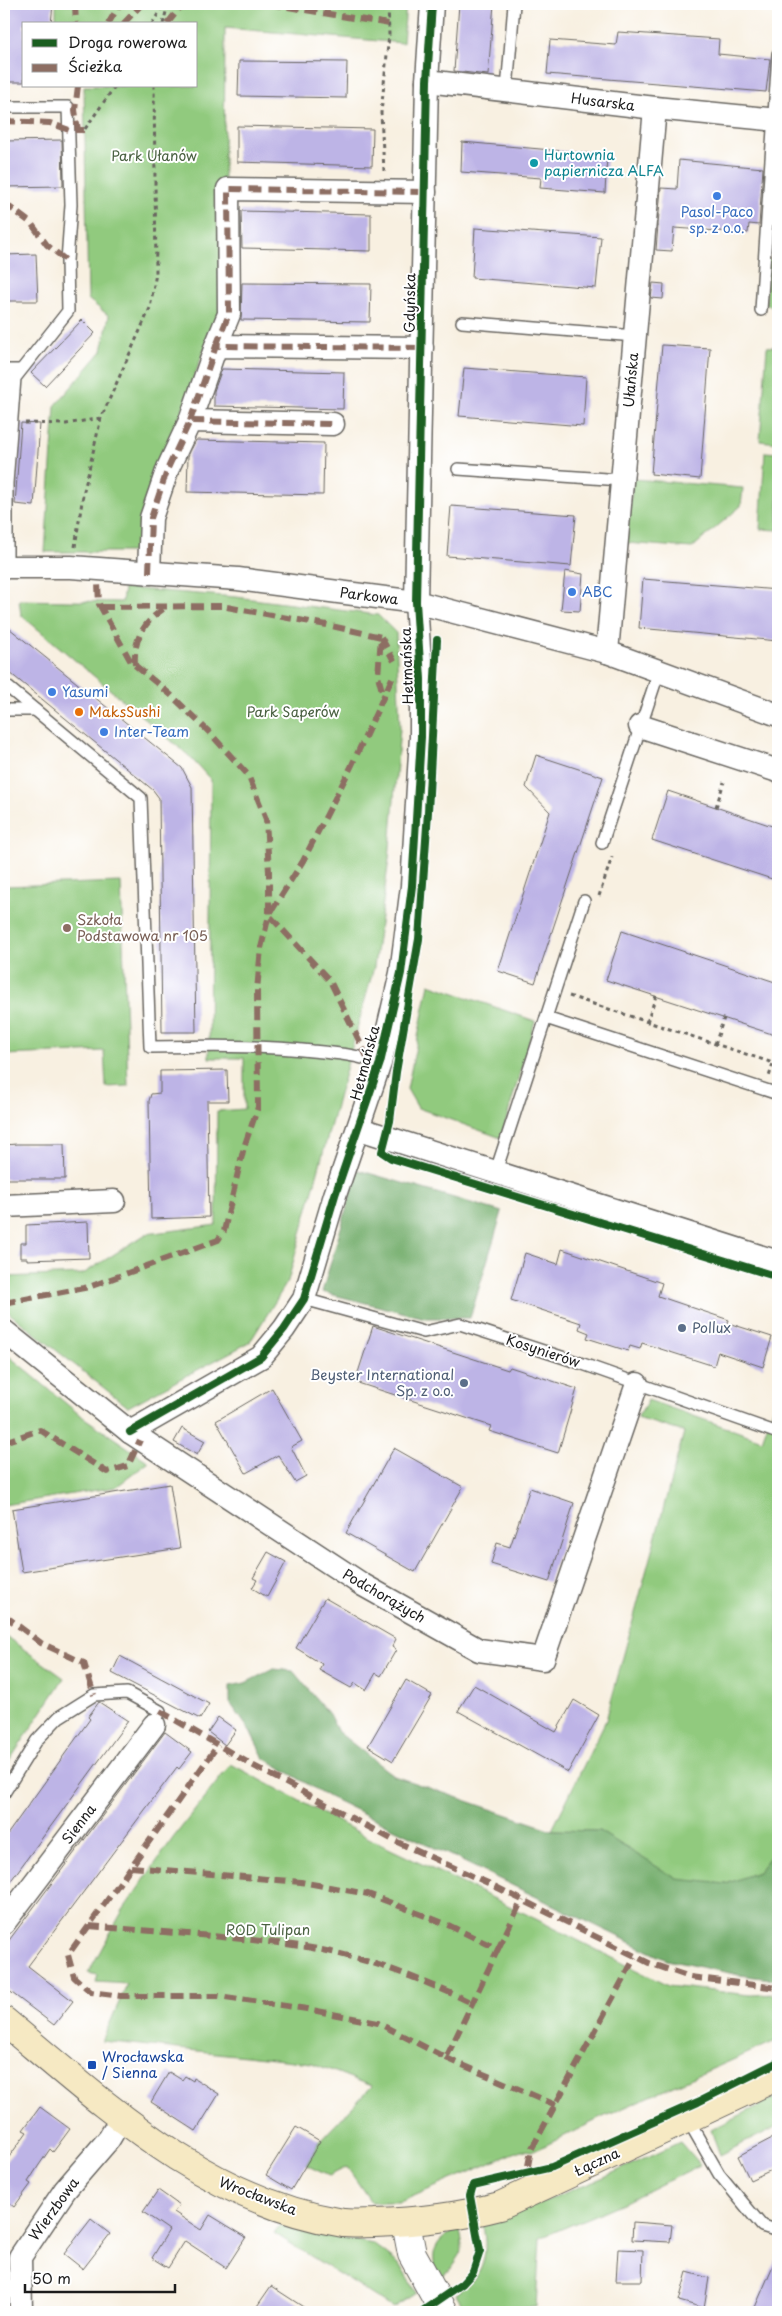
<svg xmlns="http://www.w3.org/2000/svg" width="782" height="2316" font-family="'Playpen Sans',sans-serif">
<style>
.green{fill:#91ca7e;stroke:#56734d}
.forest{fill:#74ae6d;stroke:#486544}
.building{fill:#bdb4e6}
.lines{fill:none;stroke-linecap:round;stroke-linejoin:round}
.service-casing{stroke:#696661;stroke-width:14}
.minor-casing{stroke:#696661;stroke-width:25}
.tertiary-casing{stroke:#696661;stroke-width:30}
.secondary-casing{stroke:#696661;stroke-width:30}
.path{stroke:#696661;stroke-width:3;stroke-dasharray:4 4;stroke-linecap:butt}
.service{stroke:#fff;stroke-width:11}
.minor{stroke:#fff;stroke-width:22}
.tertiary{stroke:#fff;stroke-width:28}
.secondary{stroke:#f6e9c3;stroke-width:28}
.quiet{stroke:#8d6e63;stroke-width:6;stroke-dasharray:12 6;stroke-linecap:butt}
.cycleway-casing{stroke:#fff;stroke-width:11}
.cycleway{stroke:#1b5e20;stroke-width:8}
.culture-dot{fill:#0f9aa8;stroke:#fff;stroke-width:2}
.shop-dot{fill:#3f7fe0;stroke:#fff;stroke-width:2}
.food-dot{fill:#e8710a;stroke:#fff;stroke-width:2}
.education-dot{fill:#8d6e63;stroke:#fff;stroke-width:2}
.service-dot{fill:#5c6f8a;stroke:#fff;stroke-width:2}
.transit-dot{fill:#1a4fb4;stroke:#fff;stroke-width:2}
.labels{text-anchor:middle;stroke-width:4;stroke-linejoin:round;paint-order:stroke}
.street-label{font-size:14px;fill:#1c1c1c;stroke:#fff}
.culture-label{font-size:14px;fill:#0d838f;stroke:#fff;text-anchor:start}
.park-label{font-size:14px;fill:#4b6243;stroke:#fff}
.shop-label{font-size:14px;fill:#366cbe;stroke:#fff;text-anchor:start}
.food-label{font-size:14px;fill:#c56008;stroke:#fff;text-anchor:start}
.education-label{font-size:14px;fill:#785e54;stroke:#fff;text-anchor:start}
.service-label{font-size:14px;fill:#4e5e75;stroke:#fff;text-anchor:start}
.transit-label{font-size:14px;fill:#164399;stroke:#fff;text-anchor:start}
</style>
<rect width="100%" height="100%" fill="#fff"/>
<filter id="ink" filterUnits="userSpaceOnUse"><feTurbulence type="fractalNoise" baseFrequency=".02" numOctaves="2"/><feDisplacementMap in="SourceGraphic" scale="10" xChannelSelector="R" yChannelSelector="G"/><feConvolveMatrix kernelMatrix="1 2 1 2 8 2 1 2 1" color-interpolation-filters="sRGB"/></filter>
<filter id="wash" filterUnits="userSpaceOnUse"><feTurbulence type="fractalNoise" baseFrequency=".0096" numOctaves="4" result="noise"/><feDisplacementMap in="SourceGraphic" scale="20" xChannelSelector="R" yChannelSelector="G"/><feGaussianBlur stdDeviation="1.12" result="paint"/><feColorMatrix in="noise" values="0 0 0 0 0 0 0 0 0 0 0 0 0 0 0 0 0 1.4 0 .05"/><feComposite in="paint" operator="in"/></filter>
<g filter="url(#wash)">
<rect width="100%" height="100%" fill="#f8f0e1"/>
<g class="green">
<path d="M56,4H406L403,43L225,28L223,304L210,334L142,519L141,552H45L55,406L102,351L109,316L88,299L84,86H196V24H56Z"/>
<path d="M767,260L778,261V307L766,305Z"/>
<path d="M778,346V443L760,441L767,347Z"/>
<path d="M765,452L778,453V530L760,529Z"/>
<path d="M633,479L743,488L741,506L692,548L626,543Z"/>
<path d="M124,588L236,597L378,615L396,633L400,728L389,859L374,967L288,1281L250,1342L128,1407L4,1309V1277L83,1274L146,1234L216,1225L217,1111L244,1109V1058H209L211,780L188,755L21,615L19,600L122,602Z"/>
<path d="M121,882L128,1086L106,1087L104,1051L4,1055V886Z"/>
<path d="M429,984L535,1021L501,1138L418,1108L407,1089Z"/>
<path d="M4,1352L80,1415L149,1462L116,1487L4,1505Z"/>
<path d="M778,1395V1847L758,1872L726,1884L677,1880L599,1831L552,1830L606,1720L684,1432L637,1418L648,1400L762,1440Z"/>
<path d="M4,1635L64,1678L4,1769Z"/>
<path d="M231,1764L380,1844L524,1913L668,1986L750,1995L778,1994V2040L603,2117L534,2151L521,2150L400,2202H371L347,2167L329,2176L306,2165L320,2141L372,2086L312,2063L102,2041L127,1984L96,1982L98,1975L88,1973L123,1910L173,1838Z"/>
<path d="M778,2096V2126L720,2155L711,2130Z"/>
<path d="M680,2142L700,2165L623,2203L540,2238L536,2307C520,2308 481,2316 468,2310C463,2306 459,2299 456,2294C483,2275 489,2258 483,2226L604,2177Z"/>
<path d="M280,2225L373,2244L399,2264L416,2293L393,2308L274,2233Z"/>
<path d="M459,2230C468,2250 456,2268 439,2278C428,2255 434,2238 459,2230Z"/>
</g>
<g class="forest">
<path d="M358,1170L502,1212L470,1318H425L322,1292Z"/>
<path d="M273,1669L293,1671L329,1714L338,1732L394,1776L552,1830L599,1831L677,1879L726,1884L758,1872L778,1847V1980L739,1975L667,1960L329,1797L264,1758L250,1731L230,1703V1686L245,1683Z"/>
</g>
<g id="blocks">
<g class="building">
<path d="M4,4H53L51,24H24V82H4Z"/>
<path d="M459,4H494L488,75L454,71Z"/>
<path d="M618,32L719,39L718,54L770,59L766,92L547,74L550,40L616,45Z"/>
<path d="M239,61L347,62L346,98L238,96Z"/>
<path d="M237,126L373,129L372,166L237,162Z"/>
<path d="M62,140L63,186L4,187V141Z"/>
<path d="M462,142L607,155L605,193L540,188L541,178L461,172Z"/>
<path d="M679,160L763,168L759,225L749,224L748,233L674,228L672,251L656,250L661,188L677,189Z"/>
<path d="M778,169V226H774Z"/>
<path d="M241,211L371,214V251L242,248Z"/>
<path d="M475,228L601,237L596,288L472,278Z"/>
<path d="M36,254L38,301H4V255Z"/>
<path d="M242,283L371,284L370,322L241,320Z"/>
<path d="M653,283L664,284L663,299L651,298Z"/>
<path d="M82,320L95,333L45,386L31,373Z"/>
<path d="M662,345L710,348L700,479L651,474Z"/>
<path d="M464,368L586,377L583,426L459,416Z"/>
<path d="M222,369L344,372L343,409L214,406V391Z"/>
<path d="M21,423L40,424L34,506L15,504Z"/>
<path d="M196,440L324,443L323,495L187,492L188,456Z"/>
<path d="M451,506L576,515L571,566L447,556Z"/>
<path d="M565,571L583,574L580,611L561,610Z"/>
<path d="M643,579L778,590V641L639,628Z"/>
<path d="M4,624L182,768L192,787L196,1032H162L159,798L153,790L4,668Z"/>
<path d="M536,755L603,777L535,983L498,971L550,812L526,787Z"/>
<path d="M668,791L778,828V881L652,840Z"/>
<path d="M622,931L778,983V1036L606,980Z"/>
<path d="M227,1070L228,1101H207L209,1217L151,1219L149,1101L151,1094L160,1093V1071Z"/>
<path d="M17,1144H64L65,1179H4V1145Z"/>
<path d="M88,1222L89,1258L27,1260V1258H20V1243H26V1225Z"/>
<path d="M562,1249L662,1283L658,1296L729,1320L728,1323L772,1337L763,1367L718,1352L714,1366L642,1343L640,1349L630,1346L628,1351L587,1338L589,1333L579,1329L581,1323L511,1300L525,1253L558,1264Z"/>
<path d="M373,1326L508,1370L510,1367L577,1389L558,1453L489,1431L491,1426L355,1382Z"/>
<path d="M272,1388L302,1441L291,1447L306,1476L295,1482L278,1455L246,1473L216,1421Z"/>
<path d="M182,1428L205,1441L197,1455L174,1442Z"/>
<path d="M394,1448L463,1487L415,1572L346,1533Z"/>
<path d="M170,1484L180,1548L22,1572L12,1509Z"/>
<path d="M530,1488L574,1503L549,1582L491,1564L497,1543L510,1547Z"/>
<path d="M268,1552L286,1562L267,1597L252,1588L257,1580L253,1578Z"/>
<path d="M325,1598L396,1639L392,1647L396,1650L381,1676L376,1673L366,1690L355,1683L351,1688L319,1670L322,1664L296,1648Z"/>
<path d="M120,1656L209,1704L200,1719L112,1673Z"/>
<path d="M406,1680L432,1695L393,1761L368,1746Z"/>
<path d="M474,1685L556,1732L574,1700L599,1715L568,1772L458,1711Z"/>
<path d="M99,1702L128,1721L4,1890V1839L90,1719L88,1717Z"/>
<path d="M218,1717L236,1730L225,1745L208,1732Z"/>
<path d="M165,1732L192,1752L179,1769L177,1767L28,1966L73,2001L54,2025L4,1987V1947Z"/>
<path d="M169,2072L182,2080L185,2076L193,2081L194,2078L219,2094L196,2131L151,2102Z"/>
<path d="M40,2107L70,2129L53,2152L50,2149L39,2165L28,2182L31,2184L14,2207L4,2199V2164L27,2132L23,2130Z"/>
<path d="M296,2127L320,2141L291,2190L266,2175Z"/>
<path d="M778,2135V2167L750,2180L738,2156Z"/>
<path d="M158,2190L179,2205L174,2212L201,2230L210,2215L246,2237L226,2268L185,2241L168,2268L152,2258L169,2230L143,2212Z"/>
<path d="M91,2219L110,2234L83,2269L64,2254Z"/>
<path d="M633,2222L672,2225L670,2242L632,2240Z"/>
<path d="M618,2249L643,2250L642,2281H616Z"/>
<path d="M778,2254V2312H753Z"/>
<path d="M687,2272L709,2278L704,2308L679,2301Z"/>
<path d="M271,2286L311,2312H253Z"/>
</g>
</g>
</g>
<g filter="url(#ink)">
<use href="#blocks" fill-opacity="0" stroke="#696661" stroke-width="1"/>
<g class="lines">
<g class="service-casing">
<g id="service">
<path d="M507,90L514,4"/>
<path d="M4,107H68L71,205L67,261L68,311L15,378L7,483V567"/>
<path d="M761,310L778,54"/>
<path d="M462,322L635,336"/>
<path d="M4,370H20"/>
<path d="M458,469L622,480"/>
<path d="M4,684L141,798L150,1047C205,1046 258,1045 312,1051C335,1053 358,1055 380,1063"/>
<path d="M4,710H35"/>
<path d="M602,843L659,671"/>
<path d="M546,1018L778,1094"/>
<path d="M496,1171L584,901"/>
<path d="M304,1299L424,1332L460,1324L580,1363L778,1433"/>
<path d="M4,1793L37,1740L59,1717L94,1695L127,1693L160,1711L154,1725"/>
<path d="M688,2120L719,2174L762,2226L778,2231"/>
</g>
</g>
<g class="minor-casing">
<g id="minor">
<path d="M427,81L655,108L778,120"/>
<path d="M216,346L229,314L228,189L425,192"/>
<path d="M190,421L216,346L422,348"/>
<path d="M4,567H71L238,579L416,602L607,652L778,715"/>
<path d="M149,573L151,518L168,468L190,421L333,424"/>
<path d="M607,652L655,108"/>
<path d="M640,726L778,771"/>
<path d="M360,1129L778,1262"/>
<path d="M4,1206L114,1201"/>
<path d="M4,1331L130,1432L363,1585L479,1650L543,1659L637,1384"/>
<path d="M130,1432L261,1357L284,1329L304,1299L335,1195L380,1063L401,973L412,886L421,737V679L416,602L427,81L432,4"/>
<path d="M4,1923L154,1725"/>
<path d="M21,2312L20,2257L65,2190L109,2139L122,2117"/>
</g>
</g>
<g class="tertiary-casing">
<path id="tertiary" d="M406,2223L412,2254L444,2312"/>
</g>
<g class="secondary-casing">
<path id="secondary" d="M4,2021C106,2106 206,2201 343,2223C353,2224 364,2223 374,2223C417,2222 458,2217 500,2206L778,2076"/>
</g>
<g class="path">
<path d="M152,24L164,4"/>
<path d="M163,24L168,4"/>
<path d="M85,129L115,86"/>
<path d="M384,171L381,113L389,35L388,4"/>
<path d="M25,423L66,424L101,418"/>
<path d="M75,547L83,495L101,418L150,308L156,273L154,86"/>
<path d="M716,807L724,782"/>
<path d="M599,896L612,857"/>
<path d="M569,996L773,1063L769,1077"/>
<path d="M647,1022L656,996"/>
<path d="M715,1044L724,1018"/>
</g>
<use href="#service" class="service"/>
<use href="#minor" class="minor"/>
<use href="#tertiary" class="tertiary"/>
<use href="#secondary" class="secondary"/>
<g class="quiet">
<path d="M75,4L76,24"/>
<path d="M270,4L389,24"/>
<path d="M108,24L120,4"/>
<path d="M123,24L142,4"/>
<path d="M167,24L183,4"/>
<path d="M78,86L75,110L78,130"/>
<path d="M4,121L50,123L69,130H84"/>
<path d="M4,203L31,223L47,245L67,261"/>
<path d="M216,346L229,314L228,189L425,192"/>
<path d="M190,421L216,346L422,348"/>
<path d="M149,573L151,518L168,468L190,421L333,424"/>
<path d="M101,607L221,606L327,625L381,637L378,676L384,698"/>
<path d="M381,637L394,661"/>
<path d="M135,665C133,638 145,620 168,606"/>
<path d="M368,1059L330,981L269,915L303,861L351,767L394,674"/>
<path d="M4,1303L89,1287L218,1240L224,1231L244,1147L258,1107L257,990L261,948L269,915V872L266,819L248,775L209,732L171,695L131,662L99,604L98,583"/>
<path d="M4,1442L40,1430L107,1472L128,1466L140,1440"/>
<path d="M4,1615L41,1643L84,1663L94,1695"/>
<path d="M160,1711L252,1765L395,1841L488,1883L649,1963L690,1977L778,1988"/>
<path d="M131,1867L301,1882L368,1894L446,1924L498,1949L446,2058L378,2023L307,2009L219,1996H121L91,1992L74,1977L68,1955L218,1745"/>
<path d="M89,1926C159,1932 230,1936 300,1946C360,1955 417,1977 472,2003"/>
<path d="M498,1949L522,1900"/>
<path d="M446,2058L556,2105"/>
<path d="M528,2166L531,2150L635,1957"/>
</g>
<g class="cycleway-casing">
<g id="cycleway">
<path d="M437,640L428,812L419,939L396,1072L390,1121L382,1152L391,1158L778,1277"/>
<path d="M130,1432L261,1357L284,1329L304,1299L335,1195L380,1063L401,973L412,886L421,737V679L416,602L427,81L432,4"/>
<path d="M421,2312L462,2284L473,2272L480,2251L470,2196L473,2185L552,2167L698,2102L778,2062"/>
</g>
</g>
<use href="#cycleway" class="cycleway"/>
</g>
</g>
<circle class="culture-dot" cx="534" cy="163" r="5"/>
<g class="shop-dot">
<circle cx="717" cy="196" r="5"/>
<circle cx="572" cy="592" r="5"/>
<circle cx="52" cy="692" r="5"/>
<circle cx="104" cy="732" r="5"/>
</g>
<circle class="food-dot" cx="79" cy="712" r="5"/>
<circle class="education-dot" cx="67" cy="928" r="5"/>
<g class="service-dot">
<circle cx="682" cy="1328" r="5"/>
<circle cx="464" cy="1383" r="5"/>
</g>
<rect class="transit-dot" x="87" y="2060" width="10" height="10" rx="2.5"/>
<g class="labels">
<g class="street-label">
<text transform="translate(603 102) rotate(7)" y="5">Husarska</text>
<text transform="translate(410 303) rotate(-89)" y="5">Gdyńska</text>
<text transform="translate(631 380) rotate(-85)" y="5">Ułańska</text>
<text transform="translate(369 596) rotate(7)" y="5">Parkowa</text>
<text transform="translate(407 666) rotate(-92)" y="5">Hetmańska</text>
<text transform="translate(365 1063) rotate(-75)" y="5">Hetmańska</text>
<text transform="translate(543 1351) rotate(18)" y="5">Kosynierów</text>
<text transform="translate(384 1596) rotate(30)" y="5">Podchorążych</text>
<text transform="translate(79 1824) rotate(-53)" y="5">Sienna</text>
<text transform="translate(597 2162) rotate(-25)" y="5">Łączna</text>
<text transform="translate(258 2196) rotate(21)" y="5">Wrocławska</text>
<text transform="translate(54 2209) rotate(-54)" y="5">Wierzbowa</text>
</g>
<g class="culture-label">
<text x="544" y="160">Hurtownia<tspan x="544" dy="16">papiernicza ALFA</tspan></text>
</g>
<g class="park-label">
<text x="154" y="161">Park Ułanów</text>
<text x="293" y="717">Park Saperów</text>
<text x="268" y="1935">ROD Tulipan</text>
</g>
<g class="shop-label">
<text x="717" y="217" text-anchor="middle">Pasol-Paco<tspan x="717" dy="16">sp. z o.o.</tspan></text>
<text x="582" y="597">ABC</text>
<text x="62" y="697">Yasumi</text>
<text x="114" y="737">Inter-Team</text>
</g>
<g class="food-label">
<text x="89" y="717">MaksSushi</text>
</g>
<g class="education-label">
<text x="77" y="925">Szkoła<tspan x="77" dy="16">Podstawowa nr 105</tspan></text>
</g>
<g class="service-label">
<text x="692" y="1333">Pollux</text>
<text x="454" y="1380" text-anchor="end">Beyster International<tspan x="454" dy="16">Sp. z o.o.</tspan></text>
</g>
<g class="transit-label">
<text x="102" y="2062">Wrocławska<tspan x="102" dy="16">/ Sienna</tspan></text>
</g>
</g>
<rect width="782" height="2316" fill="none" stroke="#fff" stroke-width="20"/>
<rect x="22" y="22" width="175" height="65" fill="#ffffff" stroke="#a4a4a4"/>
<rect x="32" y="39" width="25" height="8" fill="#1b5e20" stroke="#a4a4a4"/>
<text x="68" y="48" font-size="15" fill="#1c1c1c">Droga rowerowa</text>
<rect x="32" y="64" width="25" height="8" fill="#8d6e63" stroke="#a4a4a4"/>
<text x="68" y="72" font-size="15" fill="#1c1c1c">Ścieżka</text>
<path d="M25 2284v8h150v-8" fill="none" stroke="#1c1c1c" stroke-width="2.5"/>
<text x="32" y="2284" font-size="15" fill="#1c1c1c" stroke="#ffffff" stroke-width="4" paint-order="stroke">50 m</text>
</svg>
